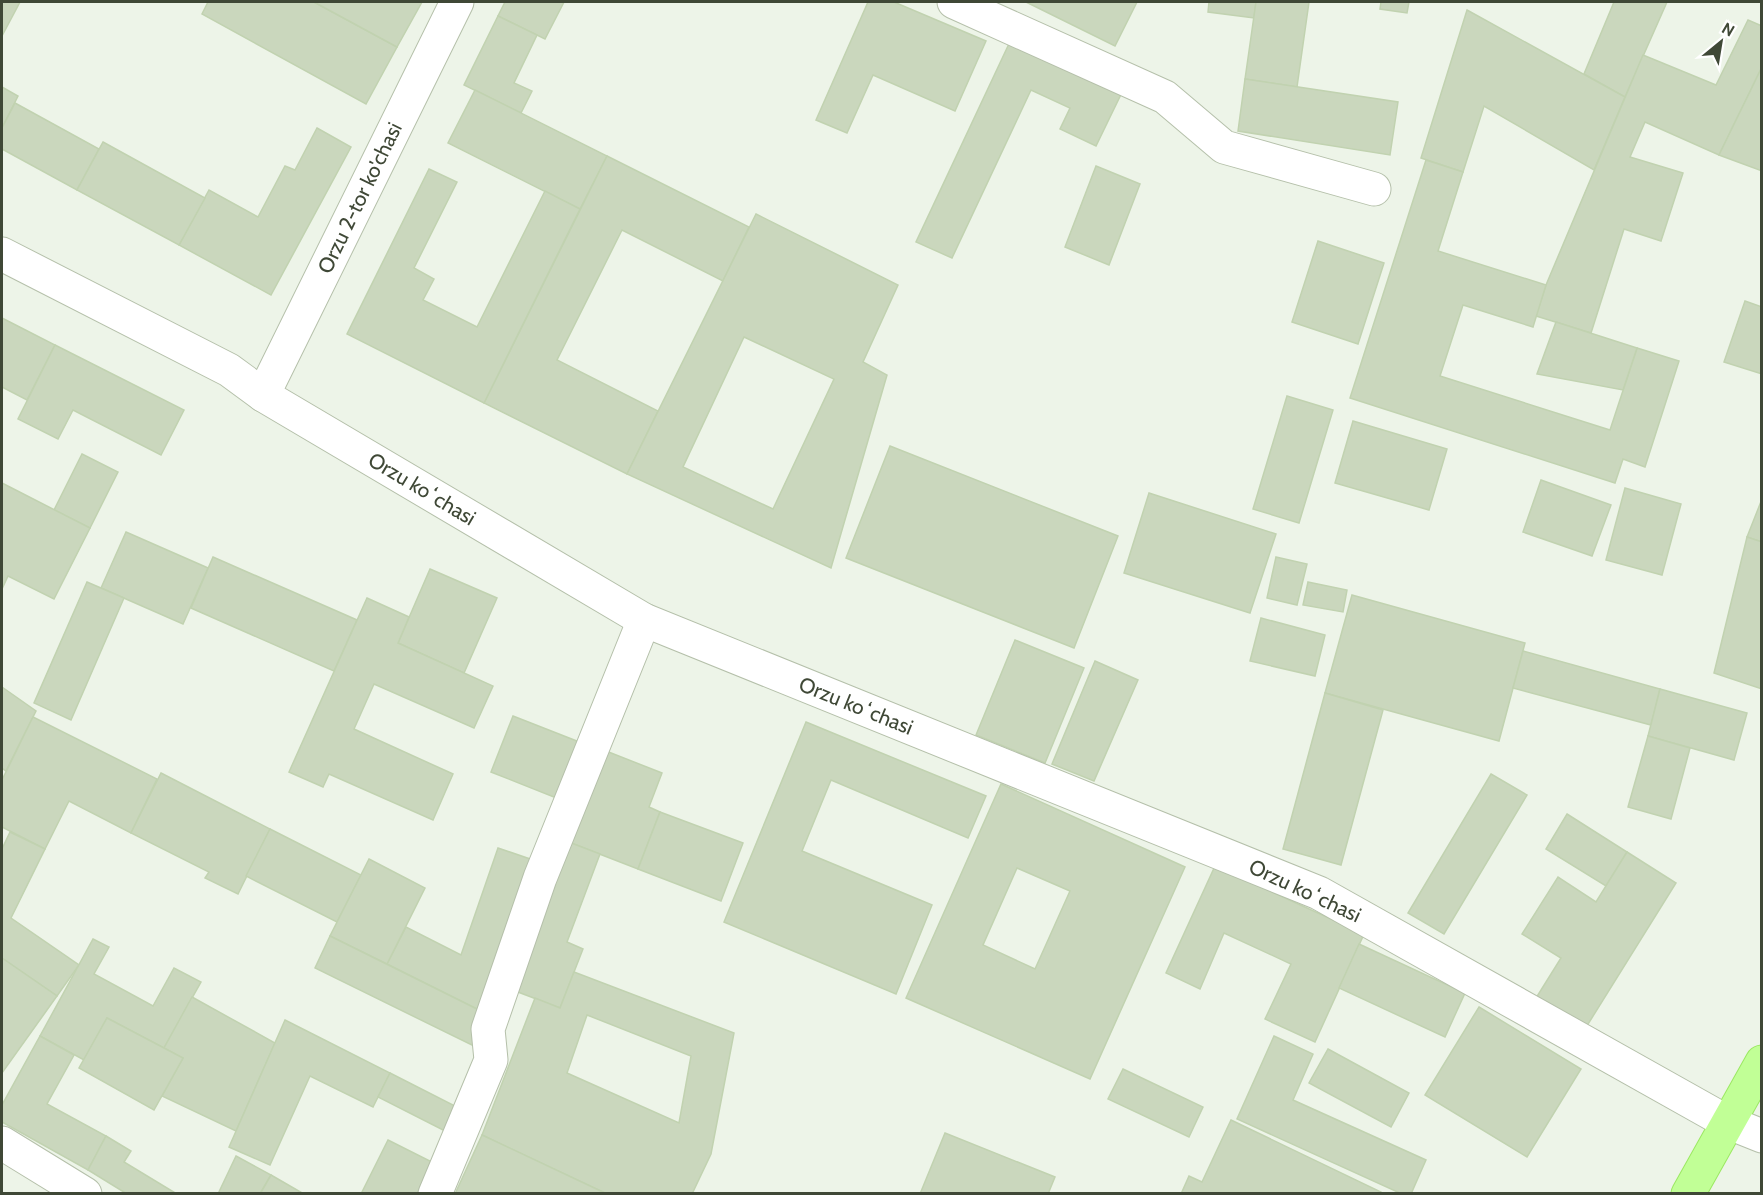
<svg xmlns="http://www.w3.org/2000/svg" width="1763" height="1195" font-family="Cabin,sans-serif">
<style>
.building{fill:#cad7bd;stroke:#c1d2b0;stroke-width:1.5;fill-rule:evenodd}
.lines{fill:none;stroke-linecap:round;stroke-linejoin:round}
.street-casing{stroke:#b5c0aa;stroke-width:35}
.primary-casing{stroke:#9be862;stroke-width:35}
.street{stroke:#fff;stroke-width:33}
.primary{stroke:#c1ff96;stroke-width:33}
.labels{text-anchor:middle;stroke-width:4.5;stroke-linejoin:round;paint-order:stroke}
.street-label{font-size:21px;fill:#3f4836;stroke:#fff}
</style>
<rect width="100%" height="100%" fill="#edf4e8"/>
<g class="building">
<path d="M2,2H20L2,36Z"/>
<path d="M208,2H314L397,47L366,104L202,14Z"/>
<path d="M314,2H422L397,47Z"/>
<path d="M505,2H564L545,39L498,16Z"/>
<path d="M868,2H894L986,41L955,111L873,75L847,133L816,120Z"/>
<path d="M1026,2H1137L1115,46Z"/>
<path d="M1209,2H1256L1254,18L1208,12Z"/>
<path d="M1256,2H1309L1297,87L1245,79Z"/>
<path d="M1381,2H1409L1407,13L1380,9Z"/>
<path d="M1614,2H1667L1625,97L1584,74Z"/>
<path d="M1467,10L1625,97L1594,170L1484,106L1463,172L1421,158Z"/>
<path d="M498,16L537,35L514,83L532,91L521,113L464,85Z"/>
<path d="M1748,20L1762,26V67L1719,155L1645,122L1630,157L1683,173L1661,241L1624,229L1591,333L1536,316L1546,285L1643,55L1716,85Z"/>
<path d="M1015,31L1126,84L1096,146L1060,129L1070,108L1031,90L952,258L916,242Z"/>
<path d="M1762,67V171L1719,155Z"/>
<path d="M1245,79L1398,102L1390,155L1238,131Z"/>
<path d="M2,87L18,96L2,128Z"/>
<path d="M475,90L607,156L580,209L448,143Z"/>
<path d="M15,103L99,149L77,190L2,149V128Z"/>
<path d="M317,128L351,147L271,295L179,245L209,190L258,217L285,166L295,170Z"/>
<path d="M103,142L205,198L179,245L77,190Z"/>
<path d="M607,156L749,227L723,281L622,230L557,360L658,411L627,474L484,403Z"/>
<path d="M1426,160L1463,172L1438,251L1546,285L1533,327L1463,305L1440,376L1610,430L1637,348L1679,361L1645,467L1623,459L1615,483L1350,398Z"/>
<path d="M1096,166L1140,184L1109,265L1065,247Z"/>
<path d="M429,169L457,182L414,268L434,279L423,300L477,327L545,191L580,209L484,403L347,334Z"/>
<path d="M756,214L898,285L863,362L887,375L831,568L627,474ZM744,337L834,379L773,509L683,467Z"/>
<path d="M1318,241L1384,263L1358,344L1292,322Z"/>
<path d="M1745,301L1762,307V374L1724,362Z"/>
<path d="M2,318L55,345L27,400L2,387Z"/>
<path d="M1556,322L1637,348L1623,390L1537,374Z"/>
<path d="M55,345L184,410L161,455L73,410L58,439L18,419Z"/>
<path d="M1287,396L1333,410L1299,523L1253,509Z"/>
<path d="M1353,421L1447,449L1429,510L1335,483Z"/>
<path d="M890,446L1118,536L1074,648L846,558Z"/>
<path d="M82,454L118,472L90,528L54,510Z"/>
<path d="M1541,480L1611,505L1592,556L1523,532Z"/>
<path d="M2,483L90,528L54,599L8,576L2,589Z"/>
<path d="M1625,488L1681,504L1662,575L1606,560Z"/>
<path d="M1149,493L1276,534L1250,613L1124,573Z"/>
<path d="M1762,499V542L1747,537Z"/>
<path d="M126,532L208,568L183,624L101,588Z"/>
<path d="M1747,537L1762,542V689L1714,673Z"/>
<path d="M213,557L357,620L334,671L191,608Z"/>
<path d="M1276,557L1307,564L1297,605L1267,598Z"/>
<path d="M430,569L497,598L464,673L398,643Z"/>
<path d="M87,582L124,598L71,720L34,703Z"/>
<path d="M1308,582L1347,590L1343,612L1303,605Z"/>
<path d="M1352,595L1525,643L1499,741L1325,693Z"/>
<path d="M367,598L409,617L398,643L493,686L474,728L374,684L354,729L453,774L433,820L329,774L323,787L289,772Z"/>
<path d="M1261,618L1325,635L1315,676L1250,661Z"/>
<path d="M1015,640L1084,668L1045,763L976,735Z"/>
<path d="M1523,651L1660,689L1651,725L1513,688Z"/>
<path d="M1095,661L1138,680L1094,781L1052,764Z"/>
<path d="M2,687L36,711L6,771L2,768Z"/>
<path d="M1660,689L1747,713L1734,760L1648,736Z"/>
<path d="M1325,693L1383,710L1341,865L1283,849Z"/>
<path d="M513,716L587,745L564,801L491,772Z"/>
<path d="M33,717L157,779L131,833L69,801L45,849L2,827V780Z"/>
<path d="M806,722L986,796L968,838L831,780L802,851L932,905L896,994L724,922Z"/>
<path d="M1648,736L1690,748L1671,819L1628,807Z"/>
<path d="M601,749L662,773L649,807L660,812L638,869L566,841Z"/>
<path d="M161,773L270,829L238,894L205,878L209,872L131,833Z"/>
<path d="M1491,774L1527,795L1444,934L1408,913Z"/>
<path d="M1001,784L1185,867L1090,1079L906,998ZM1017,868L1070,891L1035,969L983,945Z"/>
<path d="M660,812L743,843L721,901L638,869Z"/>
<path d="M1567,814L1627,852L1606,886L1546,849Z"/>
<path d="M270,829L361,875L337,922L246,876Z"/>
<path d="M10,832L45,849L11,918L79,965L57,996L2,958V849Z"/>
<path d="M566,841L600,854L567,942L583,949L560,1008L510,989Z"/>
<path d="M498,848L542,863L491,1016L387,964L406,927L461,955Z"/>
<path d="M1627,852L1676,883L1580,1037L1531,1006L1561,958L1522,934L1558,877L1596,902Z"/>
<path d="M369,859L425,888L387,964L330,936Z"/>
<path d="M1215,866L1364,934L1315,1042L1265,1019L1291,964L1224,933L1200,989L1166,973Z"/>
<path d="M330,936L491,1016L476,1047L315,968Z"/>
<path d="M93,939L109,947L94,974L153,1006L174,968L201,982L164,1048L107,1018L84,1060L40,1036Z"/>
<path d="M1359,944L1465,993L1445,1037L1339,988Z"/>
<path d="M2,958L57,996L2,1073Z"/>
<path d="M574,972L734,1033L711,1154L692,1194H607L482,1135L535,998L560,1008ZM587,1015L691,1056L679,1123L567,1073Z"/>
<path d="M192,997L275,1043L236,1131L162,1096L183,1058L164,1048Z"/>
<path d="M1479,1007L1581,1069L1527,1157L1425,1095Z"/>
<path d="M107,1018L183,1058L154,1110L79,1068Z"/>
<path d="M285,1020L390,1073L373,1107L310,1076L270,1165L229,1147Z"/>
<path d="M40,1036L74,1055L47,1104L106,1136L88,1170L2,1122V1105Z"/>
<path d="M1274,1036L1313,1054L1293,1100L1426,1160L1411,1194H1402L1237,1119Z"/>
<path d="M1328,1049L1409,1093L1391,1127L1309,1083Z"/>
<path d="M1123,1069L1203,1107L1189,1137L1108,1099Z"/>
<path d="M390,1073L457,1107L445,1131L378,1097Z"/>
<path d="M1231,1120L1381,1192L1380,1194H1181L1189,1176L1202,1182Z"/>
<path d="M945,1133L1055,1177L1048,1194H920Z"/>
<path d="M482,1135L607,1194H455Z"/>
<path d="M106,1136L131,1151L124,1162L177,1194H127L88,1170Z"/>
<path d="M388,1140L432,1162L417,1194H361Z"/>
<path d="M236,1156L271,1175L260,1194H218Z"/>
<path d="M271,1175L304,1194H260Z"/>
</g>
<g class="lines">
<g class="street-casing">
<g id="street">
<path d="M954,2L1165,97L1224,147L1374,189"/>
<path d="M2,254L229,370L263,395L644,620L1319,893L1727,1122L1762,1136"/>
<path d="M263,395L457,2"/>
<path d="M2,1143L85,1194"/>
<path d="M435,1194L491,1060L488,1029L540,878L644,620"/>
</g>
</g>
<g class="primary-casing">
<path id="primary" d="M1688,1194L1762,1062"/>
</g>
<use href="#street" class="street"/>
<use href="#primary" class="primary"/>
</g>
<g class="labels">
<g class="street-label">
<text transform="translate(360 198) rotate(-64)" y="7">Orzu 2-tor ko'chasi</text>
<text transform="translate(422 489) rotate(31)" y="7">Orzu koʻchasi</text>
<text transform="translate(856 706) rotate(22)" y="7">Orzu koʻchasi</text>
<text transform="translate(1305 891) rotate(25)" y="7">Orzu koʻchasi</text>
</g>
</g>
<rect width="1763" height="1195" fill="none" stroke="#3f4836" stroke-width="6"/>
<g transform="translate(1721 42) rotate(30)" stroke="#ffffff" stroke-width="4.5" paint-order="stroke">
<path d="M0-4.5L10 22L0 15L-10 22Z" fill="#3f4836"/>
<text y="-9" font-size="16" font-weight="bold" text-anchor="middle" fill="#3f4836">N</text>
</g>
</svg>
